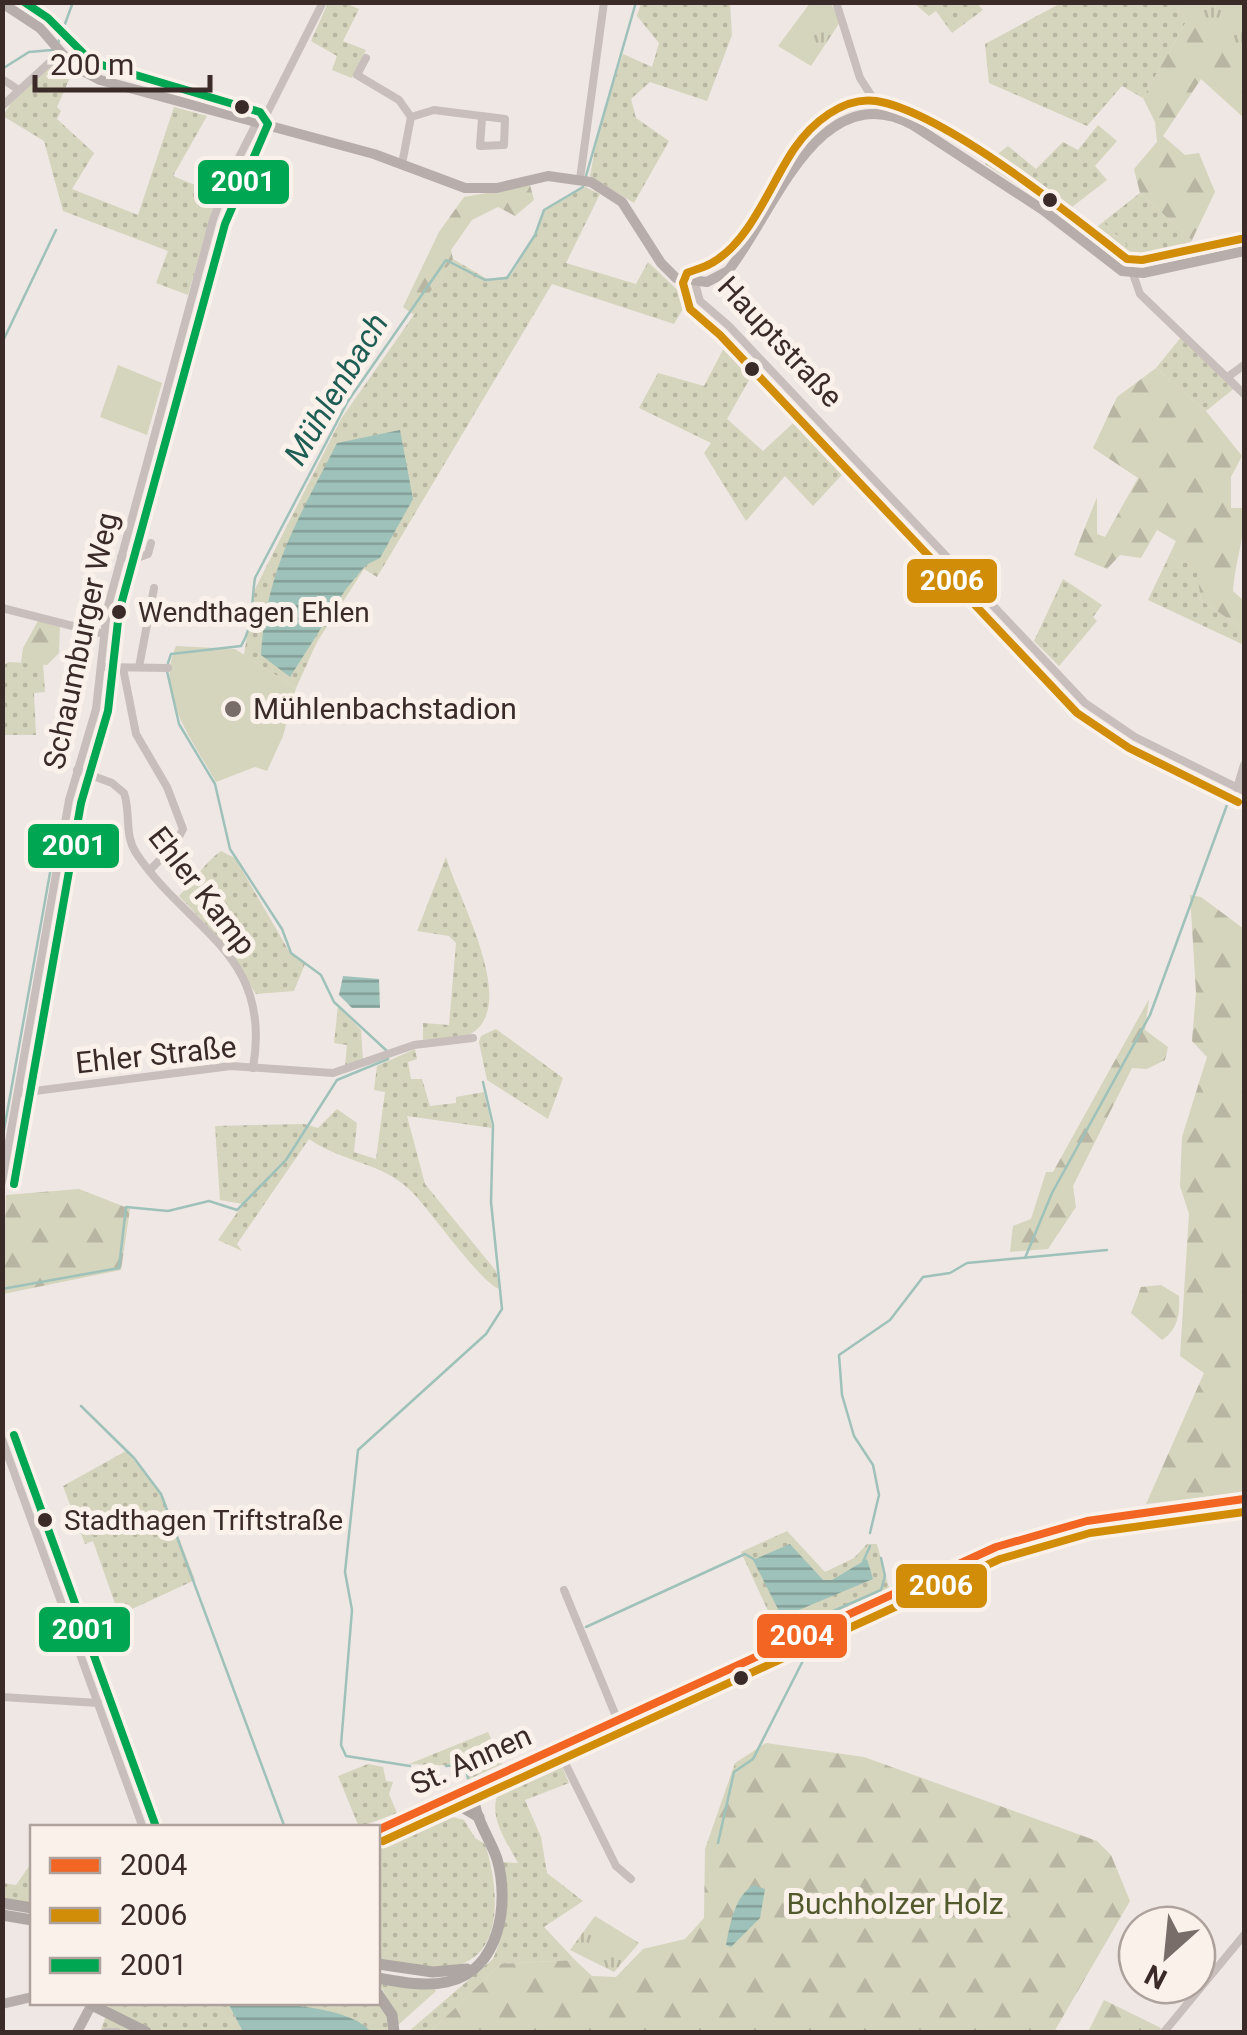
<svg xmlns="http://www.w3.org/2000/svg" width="1247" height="2035" font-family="Roboto,sans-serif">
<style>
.grass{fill:url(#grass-dots)}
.forest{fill:url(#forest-firs)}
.park{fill:url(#park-tufts)}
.garden{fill:#d5d4bc}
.water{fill:url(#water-rules)}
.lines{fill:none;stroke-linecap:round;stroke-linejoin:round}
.stream{stroke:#9ec2ba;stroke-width:2.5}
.minor{stroke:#c8bfbc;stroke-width:8}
.major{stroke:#b7aeab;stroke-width:10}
.highway{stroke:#aea6a2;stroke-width:11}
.bus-1-casing{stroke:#fbf1eb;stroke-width:15}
.bus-2-casing{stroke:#fbf1eb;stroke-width:15}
.bus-3-casing{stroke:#fbf1eb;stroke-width:15}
.bus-1{stroke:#f26522;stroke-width:8}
.bus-2{stroke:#d18d08;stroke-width:8}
.bus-3{stroke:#00a651;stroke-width:8}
.bus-dot{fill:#3a2b29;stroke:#fbf1eb;stroke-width:4}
.poi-dot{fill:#796d6a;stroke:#fbf1eb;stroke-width:4}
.labels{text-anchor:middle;stroke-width:10;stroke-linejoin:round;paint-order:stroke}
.bus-label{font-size:28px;fill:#3a2b29;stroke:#fbf1eb;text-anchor:start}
.street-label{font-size:30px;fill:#3a2b29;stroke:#fbf1eb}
.poi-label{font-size:30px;fill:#3a2b29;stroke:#fbf1eb;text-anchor:start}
.park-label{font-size:30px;fill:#52592c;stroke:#fbf1eb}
.water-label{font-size:32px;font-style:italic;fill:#1d5d54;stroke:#fbf1eb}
.line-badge{stroke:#fbf1eb;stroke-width:4}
.badge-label{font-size:28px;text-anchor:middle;font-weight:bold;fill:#fff}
</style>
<defs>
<pattern id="grass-dots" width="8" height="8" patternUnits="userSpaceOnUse" patternTransform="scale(2.5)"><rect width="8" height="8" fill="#d5d4bc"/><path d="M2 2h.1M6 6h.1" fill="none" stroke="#b8b6a2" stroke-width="1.8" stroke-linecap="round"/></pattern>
<pattern id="forest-firs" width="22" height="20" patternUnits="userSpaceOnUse" patternTransform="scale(2.5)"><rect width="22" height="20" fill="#d5d4bc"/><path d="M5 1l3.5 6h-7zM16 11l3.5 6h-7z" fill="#b8b6a2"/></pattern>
<pattern id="park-tufts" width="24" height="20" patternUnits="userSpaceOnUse" patternTransform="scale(2.5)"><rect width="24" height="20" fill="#d5d4bc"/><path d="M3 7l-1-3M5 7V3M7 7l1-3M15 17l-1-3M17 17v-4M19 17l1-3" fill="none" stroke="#b8b6a2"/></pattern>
<pattern id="water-rules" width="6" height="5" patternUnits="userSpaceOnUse" patternTransform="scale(2.5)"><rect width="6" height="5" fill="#9ec2ba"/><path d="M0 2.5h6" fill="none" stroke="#829e97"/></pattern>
</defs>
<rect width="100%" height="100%" fill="#efe7e3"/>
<g class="grass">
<path d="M328,3H345L359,9L343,41L366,50L352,78L332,70L337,56L311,41Z"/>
<path d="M641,3H730L732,35L707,101L650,82L631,99L636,118L669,141L634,203L590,176L599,127L623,54L652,67L659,43L637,16Z"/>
<path d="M914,3H977L983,10L952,33L936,11L929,16Z"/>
<path d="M1061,3H1173L1187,20L1143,98L1122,86L1087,126L989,83L985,44Z"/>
<path d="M57,61L72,73L57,107L61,111L57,119L94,153L72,189L138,215L174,107L207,116L173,176L217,194L188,295L156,283L168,251L63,211L44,141L3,116L13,100Z"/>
<path d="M1098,125L1117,141L1095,166L1107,180L1063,214L985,164L1008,146L1036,169L1063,142L1078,150Z"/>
<path d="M585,187L600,194L566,263L636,284L648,262L688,300L674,324L552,284L377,577L364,569L317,642L296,688L244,655L254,591L341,419L453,259L489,280L511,275L537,232L544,211Z"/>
<path d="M1140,193L1192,240L1185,256L1139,268L1116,259L1126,245L1103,222Z"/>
<path d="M1182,336L1236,387L1206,411L1156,368Z"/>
<path d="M729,338L757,366L727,419L763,451L803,414L850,466L813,506L785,476L746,521L704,453L711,443L639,408L658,373L704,386Z"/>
<path d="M1169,556L1197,566L1201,600L1244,630V645L1148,600Z"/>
<path d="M1063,579L1102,605L1093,617L1097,621L1059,666L1034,641Z"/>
<path d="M9,662L43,664L45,692L34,693L36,735H3L2,666Z"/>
<path d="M221,851L235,858L290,953L305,964L294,991L256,994L218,937L179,896C194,881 204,863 221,851Z"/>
<path d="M446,857C457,896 516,999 475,1031C463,1041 438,1039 423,1040V1023L449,1025L456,943L449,936L417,931Z"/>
<path d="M338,1006L361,1030L363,1060L345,1066L347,1045L334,1043Z"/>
<path d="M496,1029L563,1078L548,1119L487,1080L479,1042L481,1036Z"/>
<path d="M415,1049L417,1059L408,1062L411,1079H422L430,1106L456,1103V1097L484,1092L492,1128L407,1116L425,1184L496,1271L500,1289C483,1286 431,1211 412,1192C383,1162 341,1162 309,1139L237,1244L242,1251L218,1240L243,1204L220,1200L215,1126L304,1124L318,1128L337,1109L357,1123L354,1152L376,1159L385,1092L374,1090L377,1066Z"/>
<path d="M126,1451L162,1493L195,1580L119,1615L93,1541L85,1544L63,1486Z"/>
<path d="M787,1531L825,1572L854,1558L867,1544H877L889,1588L780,1637L741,1552Z"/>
<path d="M488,1732L502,1764L467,1780L465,1766L409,1764Z"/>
<path d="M560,1762L569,1783L525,1800L541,1837L547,1873L583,1901L544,1927L575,1960L501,1964L430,2032H408L493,1959C508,1925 506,1898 501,1862L518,1863C506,1840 487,1816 499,1791Z"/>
<path d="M368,1764L383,1767L386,1781L393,1782L389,1794L397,1813L359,1827L338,1776Z"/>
<path d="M449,1816L464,1820L475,1838L485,1844C497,1881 508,1954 455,1966C431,1972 402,1963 378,1959V1842Z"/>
<path d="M32,1862V1903L3,1898L2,1883L16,1885Z"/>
<path d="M378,1982L435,1989L436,1991L398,2025L396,2013Z"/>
<path d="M111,2002L228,2003L243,2032H100Z"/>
<path d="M378,2002L389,2016L391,2032H371L346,2016L273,2003Z"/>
</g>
<g class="forest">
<path d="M1173,3H1191L1244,51V118L1201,79L1163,136L1185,155L1199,153L1215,192L1192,240L1140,193L1134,169L1157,142L1155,122L1143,98L1187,20Z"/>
<path d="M530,185L534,200L515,216L498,207L472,220L451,250L453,259L414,315L403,307L439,232L464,197Z"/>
<path d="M1103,222L1127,245L1116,259L1088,234Z"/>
<path d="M1156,368L1206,411L1242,456L1231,477V508H1244C1245,539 1235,561 1233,591L1244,601V630L1201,600L1196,566L1169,556L1176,541L1157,530L1141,558L1120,555L1107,569L1074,555L1097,497V534L1105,537L1138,478L1093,448L1117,397Z"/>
<path d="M39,619L60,624L59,653L47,665L21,663L23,648Z"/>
<path d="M1190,895L1201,897L1244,929V1492L1146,1504L1204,1373L1180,1356L1189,1214L1180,1186L1182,1137L1207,1057L1192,1041L1196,992Z"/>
<path d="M1149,999L1145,1030L1168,1047L1165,1060L1147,1069L1132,1068L1073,1186L1076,1207L1048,1249L1010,1252L1013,1226L1031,1219L1046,1172H1053Z"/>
<path d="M79,1189L130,1209L121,1270L3,1294L6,1195Z"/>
<path d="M1161,1285L1179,1296C1180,1314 1178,1329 1162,1340L1131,1313L1141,1287Z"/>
<path d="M766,1743L864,1757L1097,1841L1111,1855L1130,1901L1054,2032H430L501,1964L575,1960L592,1976L616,1977L643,1949L685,1939L704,1918L705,1849L735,1763Z"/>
<path d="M1104,2000L1161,2028L1159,2032H1088Z"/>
</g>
<g class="park">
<path d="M810,3H831L840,22L811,66L778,46Z"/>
<path d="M1177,3H1244V63Z"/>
<path d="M595,1916L639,1943L614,1972L570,1950Z"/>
</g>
<g class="garden">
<path d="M118,365L162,383L147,435L100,417Z"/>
<path d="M176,646L235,649L296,688L283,736L267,771L255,767L216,782C194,742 154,694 176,646Z"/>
</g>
<g class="water">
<path d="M400,430L413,499L380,558L366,565L346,589L290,677L261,655C266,569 299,518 337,443Z"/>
<path d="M343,976L379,979L380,1008H352L339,995Z"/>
<path d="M790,1544L823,1580H832L867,1559L873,1579L782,1617L753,1560Z"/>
<path d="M754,1885L765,1889L760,1918L731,1947L726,1945C730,1924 735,1895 754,1885Z"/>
<path d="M228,2003C264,2002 349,2004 371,2032H243Z"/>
</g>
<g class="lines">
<g class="stream">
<path d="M58,43L73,2"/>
<path d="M2,69L29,52L52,50"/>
<path d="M586,176L636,2"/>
<path d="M2,343L56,230"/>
<path d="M168,663L171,654L241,646C254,625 251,603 255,578L348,401L446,260L485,280L507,278L535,235L544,210L583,187"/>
<path d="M167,671L179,724L215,784L230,849L282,929L291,953L321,975L334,1002L387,1051"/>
<path d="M2,1141L55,845"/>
<path d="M1025,1258L1052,1193L1150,1015L1231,794"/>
<path d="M2,1289L119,1268L126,1207L168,1211L209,1201L237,1210L286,1160L337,1080L388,1059"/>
<path d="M81,1406L134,1458L161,1494L285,1828"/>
<path d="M870,1533L879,1495L873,1465L854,1436L842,1395L839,1355L890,1320L923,1277L950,1273L967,1263L1107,1250"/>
<path d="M863,1562L870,1546"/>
<path d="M813,1620L881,1590L885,1576L881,1558"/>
<path d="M586,1627L745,1554L757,1561"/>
<path d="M410,1766L346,1756L341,1745L352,1610L345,1572L358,1450L486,1334L502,1309L491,1202L493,1125L483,1082"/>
<path d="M446,1766L465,1765L468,1778"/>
<path d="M718,1843L734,1772L753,1759L812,1643L866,1616"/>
</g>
<g class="minor">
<path d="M836,2L860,78L883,114"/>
<path d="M366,58L357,75L399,100L411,117L434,110L505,119L504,145L480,146L482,118"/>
<path d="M2,79L19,90"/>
<path d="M2,106L60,53"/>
<path d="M261,125L323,2"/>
<path d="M402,164L411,117"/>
<path d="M580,179L604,2"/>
<path d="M1133,274L1140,294L1244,394"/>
<path d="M695,283L700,301L729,326L1085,703L1135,737L1244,791"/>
<path d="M1229,376L1244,365"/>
<path d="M121,557L132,560L148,554L151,543"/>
<path d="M2,608L104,634"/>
<path d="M101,667L168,668"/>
<path d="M139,667L154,588"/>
<path d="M123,668L136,734L167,787L183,829L176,843L150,870"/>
<path d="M77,770L112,783L124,793C131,813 124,835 136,853C188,931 273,953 253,1068"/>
<path d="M1237,788L1244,765"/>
<path d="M19,1093L231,1066L333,1073L414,1045L473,1038"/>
<path d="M2,1182L69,800L96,709L107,610L213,220L227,181L256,124"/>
<path d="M2,1439L143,1828"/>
<path d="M564,1590L618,1721"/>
<path d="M2,1697L98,1703"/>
<path d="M558,1749L616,1866L631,1879"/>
<path d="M105,2032H117"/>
<path d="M1164,2032L1244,1935"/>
</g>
<g class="major">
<path d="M2,3L40,28L72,65L100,80L374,154L465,188H497L548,176L591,182L622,202L661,263L676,278L707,282L728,271C774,214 818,74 913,125L1043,210L1122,271L1143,273L1244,251"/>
<path d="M378,1830L996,1547L1087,1521L1244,1499"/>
<path d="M2,2004L32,1997"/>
<path d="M77,2032L93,2002"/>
</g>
<g class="highway">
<path d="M424,1809L462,1807L479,1817"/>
<path d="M2,1903L32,1908"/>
<path d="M2,1915L32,1920"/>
<path d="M378,1964L433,1972L467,1969"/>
<path d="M378,1978C400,1982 424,1987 447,1982C500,1971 510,1903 497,1859C489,1835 470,1813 474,1786"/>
<path d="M378,1994L392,2015L394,2032"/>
<path d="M92,2005L146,2032"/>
</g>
<g class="bus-1-casing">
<path id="bus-1" d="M378,1830L996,1547L1087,1521L1244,1499"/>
</g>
<g class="bus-2-casing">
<g id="bus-2">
<path d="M1238,802L1129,748L1077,713L720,335L690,309L683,283L687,273C696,269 707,267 715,261C751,239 771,183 794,149C811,124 843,96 876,101C942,111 1071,215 1127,259L1142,260L1241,239"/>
<path d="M383,1841L1000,1559L1090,1533L1244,1512"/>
</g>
</g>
<g class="bus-3-casing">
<g id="bus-3">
<path d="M14,1184L81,803L108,711L119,612L225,224L268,124L260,112L92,62L48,18L24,2"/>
<path d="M14,1435L155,1824"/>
</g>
</g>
<use href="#bus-1" class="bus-1"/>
<use href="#bus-2" class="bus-2"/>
<use href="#bus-3" class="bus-3"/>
</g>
<g class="bus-dot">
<circle cx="242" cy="107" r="9"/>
<circle cx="1050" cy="200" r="9"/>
<circle cx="752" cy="369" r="9"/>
<circle cx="119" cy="612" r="9"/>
<circle cx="45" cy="1520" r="9"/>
<circle cx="741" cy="1678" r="9"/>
</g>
<circle class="poi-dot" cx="233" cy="709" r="10"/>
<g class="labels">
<g class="bus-label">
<text x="138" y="622">Wendthagen Ehlen</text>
<text x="64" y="1530">Stadthagen Triftstraße</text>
</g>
<g class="street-label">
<text transform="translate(780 342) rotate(47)" y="10">Hauptstraße</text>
<text transform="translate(81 641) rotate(-78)" y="10">Schaumburger Weg</text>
<text transform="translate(202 891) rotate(52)" y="10">Ehler Kamp</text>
<text transform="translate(156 1055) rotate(-6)" y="10">Ehler Straße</text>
<text transform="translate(471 1760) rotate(-24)" y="10">St. Annen</text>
</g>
<g class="poi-label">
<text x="253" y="719">Mühlenbachstadion</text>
</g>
<g class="park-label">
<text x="895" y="1914">Buchholzer Holz</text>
</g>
<g class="water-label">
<text transform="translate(336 389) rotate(-59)" y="11">Mühlenbach</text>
</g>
</g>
<g class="line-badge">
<rect x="196" y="158" width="95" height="48" rx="10" fill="#00a651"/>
<rect x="905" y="557" width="94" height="48" rx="10" fill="#d18d08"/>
<rect x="26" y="822" width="95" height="48" rx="10" fill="#00a651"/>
<rect x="894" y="1562" width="95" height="48" rx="10" fill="#d18d08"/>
<rect x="37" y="1605" width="95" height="49" rx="10" fill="#00a651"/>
<rect x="755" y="1612" width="94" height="48" rx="10" fill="#f26522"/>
</g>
<g class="badge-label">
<text x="243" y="191">2001</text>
<text x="952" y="590">2006</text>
<text x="74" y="855">2001</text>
<text x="941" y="1595">2006</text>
<text x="84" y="1639">2001</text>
<text x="802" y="1645">2004</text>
</g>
<rect width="1247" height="2035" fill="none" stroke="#3a2b29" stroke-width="10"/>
<rect x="30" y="1825" width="350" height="180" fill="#fbf1eb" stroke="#aea29d" stroke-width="2.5"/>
<rect x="50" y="1858" width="50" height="15" fill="#f26522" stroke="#aea29d" stroke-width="2.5"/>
<text x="120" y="1875" font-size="30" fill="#3a2b29">2004</text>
<rect x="50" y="1908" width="50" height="15" fill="#d18d08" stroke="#aea29d" stroke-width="2.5"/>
<text x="120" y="1925" font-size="30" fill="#3a2b29">2006</text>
<rect x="50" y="1958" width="50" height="15" fill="#00a651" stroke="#aea29d" stroke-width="2.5"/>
<text x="120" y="1975" font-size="30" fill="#3a2b29">2001</text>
<g transform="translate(1167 1955) rotate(207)"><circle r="48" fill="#fbf1eb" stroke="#aea29d" stroke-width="2.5"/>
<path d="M0-8L18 38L0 25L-18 38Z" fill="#796d6a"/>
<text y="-15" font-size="28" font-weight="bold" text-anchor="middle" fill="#3a2b29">N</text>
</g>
<path d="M35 75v15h175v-15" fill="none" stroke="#3a2b29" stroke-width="5"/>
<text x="50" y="75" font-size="30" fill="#3a2b29" stroke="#fbf1eb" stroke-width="8" paint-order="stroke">200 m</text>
</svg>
